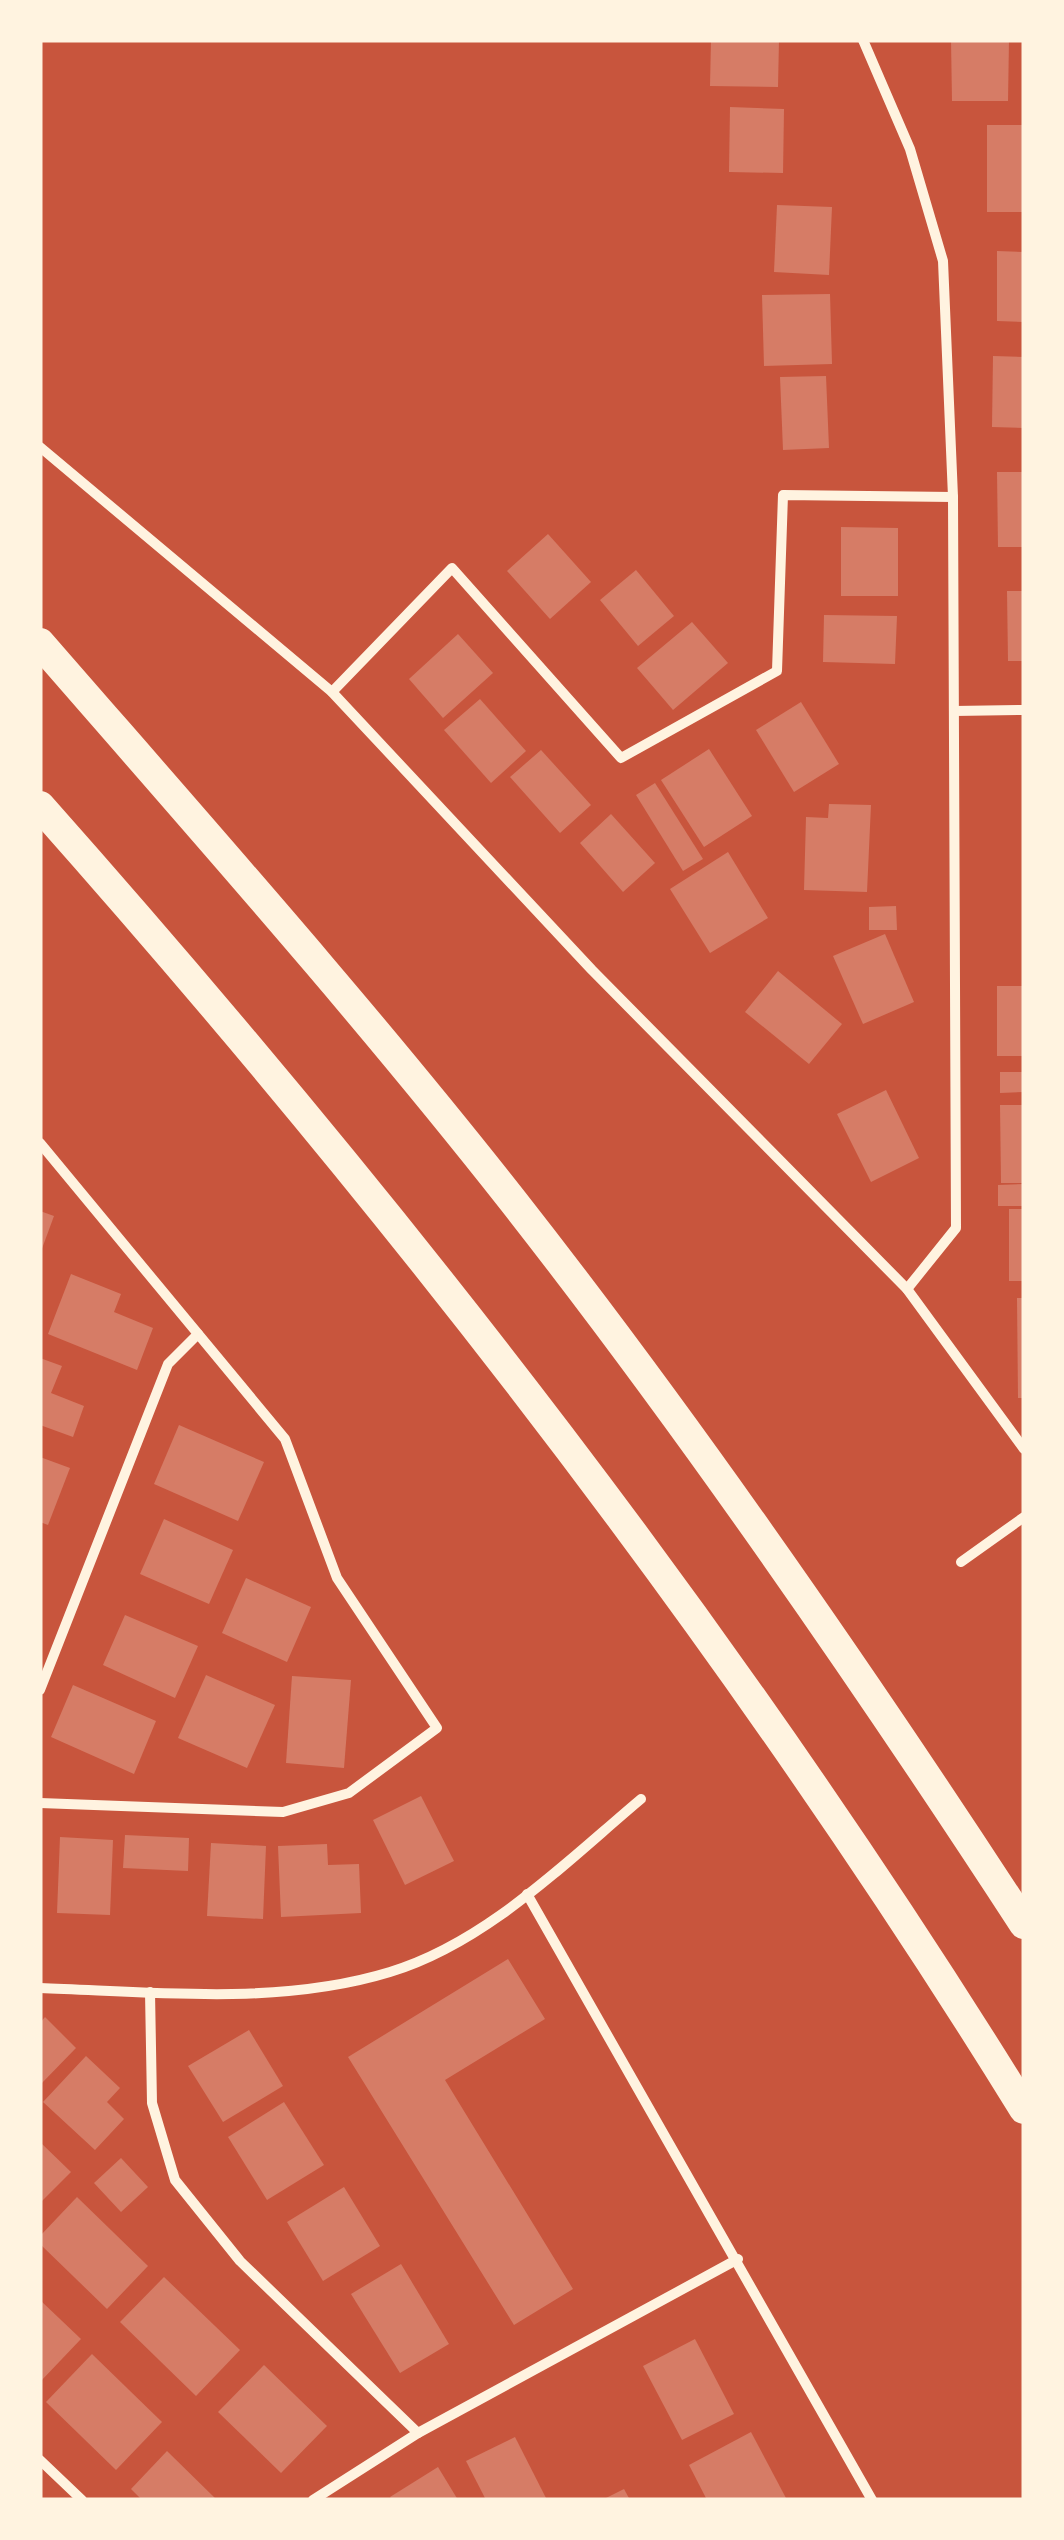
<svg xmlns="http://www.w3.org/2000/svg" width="1064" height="2540" font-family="'Exo 2',sans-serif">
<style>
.building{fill:#d67c66}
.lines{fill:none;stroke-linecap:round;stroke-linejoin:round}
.minor{stroke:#fff3e0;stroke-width:10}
.motorway{stroke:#fff3e0;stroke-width:30}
</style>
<rect width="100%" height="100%" fill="#c8553d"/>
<g class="building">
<path d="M711,40H779L778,87L710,86Z"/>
<path d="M951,40H1009L1008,101H952Z"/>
<path d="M730,107L784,109L783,173L729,172Z"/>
<rect x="987" y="125" width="37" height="87"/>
<path d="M777,205L832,207L829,275L774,272Z"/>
<path d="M997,251L1024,252V322L997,321Z"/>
<path d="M830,294L832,364L764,366L762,295Z"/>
<path d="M993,356L1024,357V428L992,427Z"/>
<path d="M826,376L829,448L783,450L780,377Z"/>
<path d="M997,472H1024V547H998Z"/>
<path d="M841,527L898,528V596H841Z"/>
<path d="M548,534L591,582L550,619L507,571Z"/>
<path d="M636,570L674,616L638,646L600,600Z"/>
<path d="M1007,591H1024V661H1008Z"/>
<path d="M824,615L897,616L895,664L823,662Z"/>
<path d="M692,622L728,663L673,710L637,668Z"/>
<path d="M458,634L493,673L443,718L409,679Z"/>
<path d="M480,699L526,751L491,783L444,730Z"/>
<path d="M801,702L839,764L794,792L756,730Z"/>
<path d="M709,749L752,816L704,847L661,780Z"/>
<path d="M541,750L591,805L560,833L510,777Z"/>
<path d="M655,783L703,859L683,871L636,795Z"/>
<path d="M829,804L871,805L867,892L804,890L806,817L828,818Z"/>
<path d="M611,814L655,863L623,892L580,843Z"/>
<path d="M728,852L768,918L710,953L670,889Z"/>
<path d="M896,906L897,930H869V907Z"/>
<path d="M885,934L914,1002L863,1024L833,956Z"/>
<path d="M778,971L842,1024L809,1064L745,1012Z"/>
<rect x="997" y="986" width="27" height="70"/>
<path d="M1000,1072H1024V1092L1000,1093Z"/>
<path d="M886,1090L919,1158L871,1182L837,1114Z"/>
<path d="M1000,1105H1024V1183H1001Z"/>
<path d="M1024,1184V1206H998V1185Z"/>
<rect x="1009" y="1209" width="15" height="72"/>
<path d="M40,1211L54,1216L40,1254Z"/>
<path d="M71,1274L121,1294L114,1312L153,1328L137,1370L48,1334Z"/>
<path d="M1017,1298H1024V1398H1018Z"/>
<path d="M40,1358L62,1366L51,1393L84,1406L73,1437L40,1425Z"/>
<path d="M179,1425L264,1462L238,1521L154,1484Z"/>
<path d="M40,1457L70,1468L48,1525L40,1522Z"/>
<path d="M164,1519L233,1550L209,1604L140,1574Z"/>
<path d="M246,1578L311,1607L287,1662L222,1633Z"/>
<path d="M125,1615L198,1646L175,1698L103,1665Z"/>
<path d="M206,1675L275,1705L247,1768L178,1738Z"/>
<path d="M292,1676L351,1680L344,1768L286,1763Z"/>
<path d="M73,1685L156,1721L134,1774L51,1737Z"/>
<path d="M421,1796L454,1861L405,1885L373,1820Z"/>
<path d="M125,1835L189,1838L188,1871L123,1868Z"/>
<path d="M60,1837L113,1840L110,1915L57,1913Z"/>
<path d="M211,1843L266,1846L263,1919L207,1916Z"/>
<path d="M327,1844L328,1865L359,1864L361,1913L281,1917L278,1846Z"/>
<path d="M508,1959L545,2019L445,2080L573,2289L514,2325L348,2057Z"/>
<path d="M45,2017L76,2048L40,2085V2023Z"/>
<path d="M249,2030L283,2086L223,2122L188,2066Z"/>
<path d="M86,2056L120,2088L107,2102L124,2119L95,2150L43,2102Z"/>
<path d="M284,2102L324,2165L267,2200L228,2137Z"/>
<path d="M40,2142L71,2172L40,2203Z"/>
<path d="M121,2158L148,2187L121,2212L94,2183Z"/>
<path d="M344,2187L380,2246L323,2281L287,2222Z"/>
<path d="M77,2197L148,2266L107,2309L40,2244V2236Z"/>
<path d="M401,2264L449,2344L400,2373L351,2294Z"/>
<path d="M164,2277L240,2350L196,2396L120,2322Z"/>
<path d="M40,2300L81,2339L40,2382Z"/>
<path d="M695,2339L734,2414L682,2440L643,2366Z"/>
<path d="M92,2354L162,2422L116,2470L46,2402Z"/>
<path d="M264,2365L327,2426L281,2473L218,2412Z"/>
<path d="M751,2432L787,2500H707L689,2465Z"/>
<path d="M515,2437L547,2500H486L466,2461Z"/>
<path d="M167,2451L217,2500H142L131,2489Z"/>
<path d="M438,2467L458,2500H392L390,2497Z"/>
<path d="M624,2489L630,2500H602Z"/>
</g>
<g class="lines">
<g class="minor">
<path d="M863,40L910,149L943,261L953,497L956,1228L907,1289"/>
<path d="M40,447L332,692L592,970L907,1289L1024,1449"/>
<path d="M332,692L452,568L621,758L777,671L783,495L953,497"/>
<path d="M954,711L1024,710"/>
<path d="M40,1143L285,1439L337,1578L437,1728L349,1793L283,1812L40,1803"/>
<path d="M961,1562L1024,1517"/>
<path d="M40,1690L168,1364L198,1334"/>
<path d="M527,1894L872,2500"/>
<path d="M40,1988C154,1992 279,2006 390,1972C486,1943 566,1862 641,1799"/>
<path d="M150,1992L152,2103L175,2180L240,2261L418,2433"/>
<path d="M40,2460L82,2500"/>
<path d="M313,2500L418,2433L738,2259"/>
</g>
<g class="motorway">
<path d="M40,643C200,827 362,1009 513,1201C695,1433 863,1677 1024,1924"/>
<path d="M40,806C402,1214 737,1645 1024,2109"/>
</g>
</g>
<rect width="1064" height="2540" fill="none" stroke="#fff3e0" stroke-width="85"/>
</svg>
